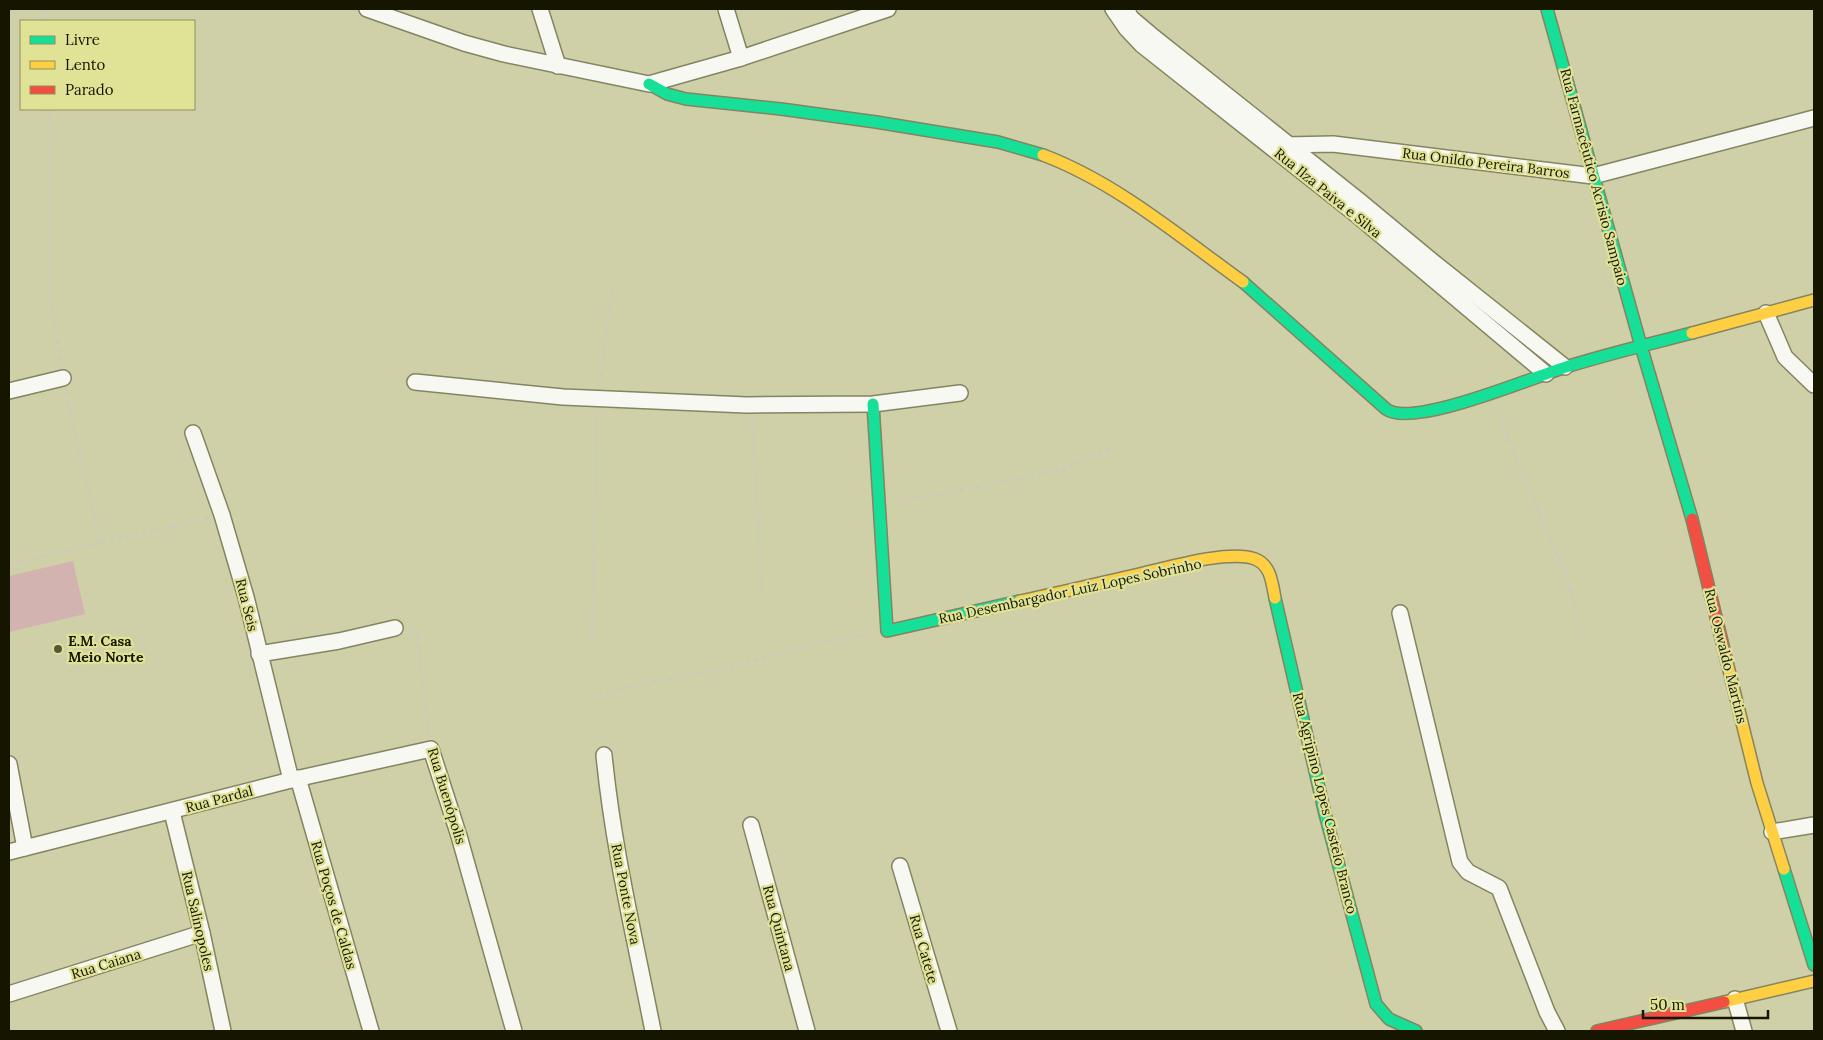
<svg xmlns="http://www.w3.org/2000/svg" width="1823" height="1040" font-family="Lora,serif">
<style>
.green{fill:#d2b3af}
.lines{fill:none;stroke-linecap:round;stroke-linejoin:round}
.street-casing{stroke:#848462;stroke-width:18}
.fast-casing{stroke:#848462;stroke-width:14}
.slow-casing{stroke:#848462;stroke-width:14}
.jam-casing{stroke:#848462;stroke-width:14}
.path{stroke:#cacabe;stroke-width:3;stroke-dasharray:4 4;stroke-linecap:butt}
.street{stroke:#f8f8f2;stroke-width:15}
.fast{stroke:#16e098;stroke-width:11}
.slow{stroke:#ffcf43;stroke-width:11}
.jam{stroke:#f24e42;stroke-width:11}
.poi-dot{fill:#56563b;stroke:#e0e296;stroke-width:2}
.labels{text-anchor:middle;stroke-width:4.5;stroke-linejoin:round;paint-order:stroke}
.street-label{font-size:14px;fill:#151500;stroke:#e0e296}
.poi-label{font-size:14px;font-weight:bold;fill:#151500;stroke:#e0e296;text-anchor:start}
</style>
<rect width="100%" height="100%" fill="#d0d0a8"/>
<path class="green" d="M73,561L85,614L9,632V576Z"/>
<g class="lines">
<g class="street-casing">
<g id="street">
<path d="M367,9L464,43L504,54L649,84L741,58L888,9"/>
<path d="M540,9L558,66"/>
<path d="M726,9L741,58"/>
<path d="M1113,9L1126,28L1142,45L1358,216L1546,374"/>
<path d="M1126,9L1131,18L1150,34L1361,202L1432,261L1565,367"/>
<path d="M1285,145L1333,144L1593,176L1814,118"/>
<path d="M1766,313L1785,357L1814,385"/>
<path d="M415,382L563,397L746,405L873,404L960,393"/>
<path d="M9,391L63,378"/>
<path d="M193,433L222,515L246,597L291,780"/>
<path d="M1400,613L1460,862L1468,872L1499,888L1547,1012L1557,1031"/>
<path d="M259,654L339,641L395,628"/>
<path d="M604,755C613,848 635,939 653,1031"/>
<path d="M9,764L25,848"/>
<path d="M298,778L371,1031"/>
<path d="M172,812L202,933L223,1031"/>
<path d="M751,825L807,1031"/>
<path d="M1772,832L1814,825"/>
<path d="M9,852L291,780L431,749L459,836L514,1031"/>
<path d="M900,866L949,1031"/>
<path d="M9,994L202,933"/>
<path d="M1735,999L1744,1031"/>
</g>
</g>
<g class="fast-casing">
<g id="fast">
<path d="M1547,9L1641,346L1692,519"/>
<path d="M649,84L667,94L686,99L781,109L876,122L998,142L1043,155"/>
<path d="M1243,282L1386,409C1412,429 1533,377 1566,367C1607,354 1650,344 1692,333"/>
<path d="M873,404L887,631L1020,601"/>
<path d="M1275,598L1325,814L1376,1004L1389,1019L1416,1031"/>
<path d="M1784,869L1814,965"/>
</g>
</g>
<g class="slow-casing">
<g id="slow">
<path d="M1043,155C1117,183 1179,236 1243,282"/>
<path d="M1692,333L1814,300"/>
<path d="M1020,601C1058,593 1096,584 1135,575C1163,569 1228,549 1255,559C1271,565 1272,583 1275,598"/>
<path d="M1726,658L1757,783L1784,869"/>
<path d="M1724,1002L1814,981"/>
</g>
</g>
<g class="jam-casing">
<g id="jam">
<path d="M1692,519L1726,658"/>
<path d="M1597,1031L1724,1002"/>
</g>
</g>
<g class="path">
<path d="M41,21L47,9"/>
<path d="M48,109L51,123L50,297L61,364"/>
<path d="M600,384L612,288"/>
<path d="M66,392L100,543"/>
<path d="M1498,410L1518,464L1565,573L1583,635"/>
<path d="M752,418L762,592"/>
<path d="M897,500L935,495L1061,470L1114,447"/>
<path d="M9,564L208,518"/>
<path d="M410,631L417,638L429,736"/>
<path d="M592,639L597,412"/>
<path d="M598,696L643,683L710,672L819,643L870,634"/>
</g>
<use href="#street" class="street"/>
<use href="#fast" class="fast"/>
<use href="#slow" class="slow"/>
<use href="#jam" class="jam"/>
</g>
<circle class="poi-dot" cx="58" cy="649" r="5"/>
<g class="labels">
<g class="street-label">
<text transform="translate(1486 163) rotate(7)" y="5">Rua Onildo Pereira Barros</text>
<text transform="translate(1594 177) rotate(75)" y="5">Rua Farmacêutico Acrisio Sampaio</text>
<text transform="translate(1328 193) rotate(39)" y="5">Rua Ilza Paiva e Silva</text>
<text transform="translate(1070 591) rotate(-12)" y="5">Rua Desembargador Luiz Lopes Sobrinho</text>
<text transform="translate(247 605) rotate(76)" y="5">Rua Seis</text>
<text transform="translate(1726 656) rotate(76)" y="5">Rua Oswaldo Martins</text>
<text transform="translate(447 796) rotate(73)" y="5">Rua Buenópolis</text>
<text transform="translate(219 799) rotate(-15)" y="5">Rua Pardal</text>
<text transform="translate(1325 803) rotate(76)" y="5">Rua Agripino Lopes Castelo Branco</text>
<text transform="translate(626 894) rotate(79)" y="5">Rua Ponte Nova</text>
<text transform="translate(334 905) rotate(74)" y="5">Rua Poços de Caldas</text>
<text transform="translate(198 921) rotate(77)" y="5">Rua Salinopoles</text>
<text transform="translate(779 928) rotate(75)" y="5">Rua Quintana</text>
<text transform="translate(924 949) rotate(74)" y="5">Rua Catete</text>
<text transform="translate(106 964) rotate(-17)" y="5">Rua Caiana</text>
</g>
<g class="poi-label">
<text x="68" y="646">E.M. Casa<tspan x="68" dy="16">Meio Norte</tspan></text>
</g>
</g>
<rect width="1823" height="1040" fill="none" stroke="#151500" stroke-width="20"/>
<rect x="20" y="20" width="175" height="90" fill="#e0e296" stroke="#8f905a"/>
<rect x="30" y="36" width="25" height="8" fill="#16e098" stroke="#8f905a"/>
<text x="65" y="45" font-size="15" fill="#151500">Livre</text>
<rect x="30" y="61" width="25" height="8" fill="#ffcf43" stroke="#8f905a"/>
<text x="65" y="70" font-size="15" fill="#151500">Lento</text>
<rect x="30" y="86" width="25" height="8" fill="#f24e42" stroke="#8f905a"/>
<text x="65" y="95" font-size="15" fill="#151500">Parado</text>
<path d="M1643 1010v8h125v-8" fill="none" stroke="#151500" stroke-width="2.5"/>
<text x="1650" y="1010" font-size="15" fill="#151500" stroke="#e0e296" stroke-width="4" paint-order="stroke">50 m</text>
</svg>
